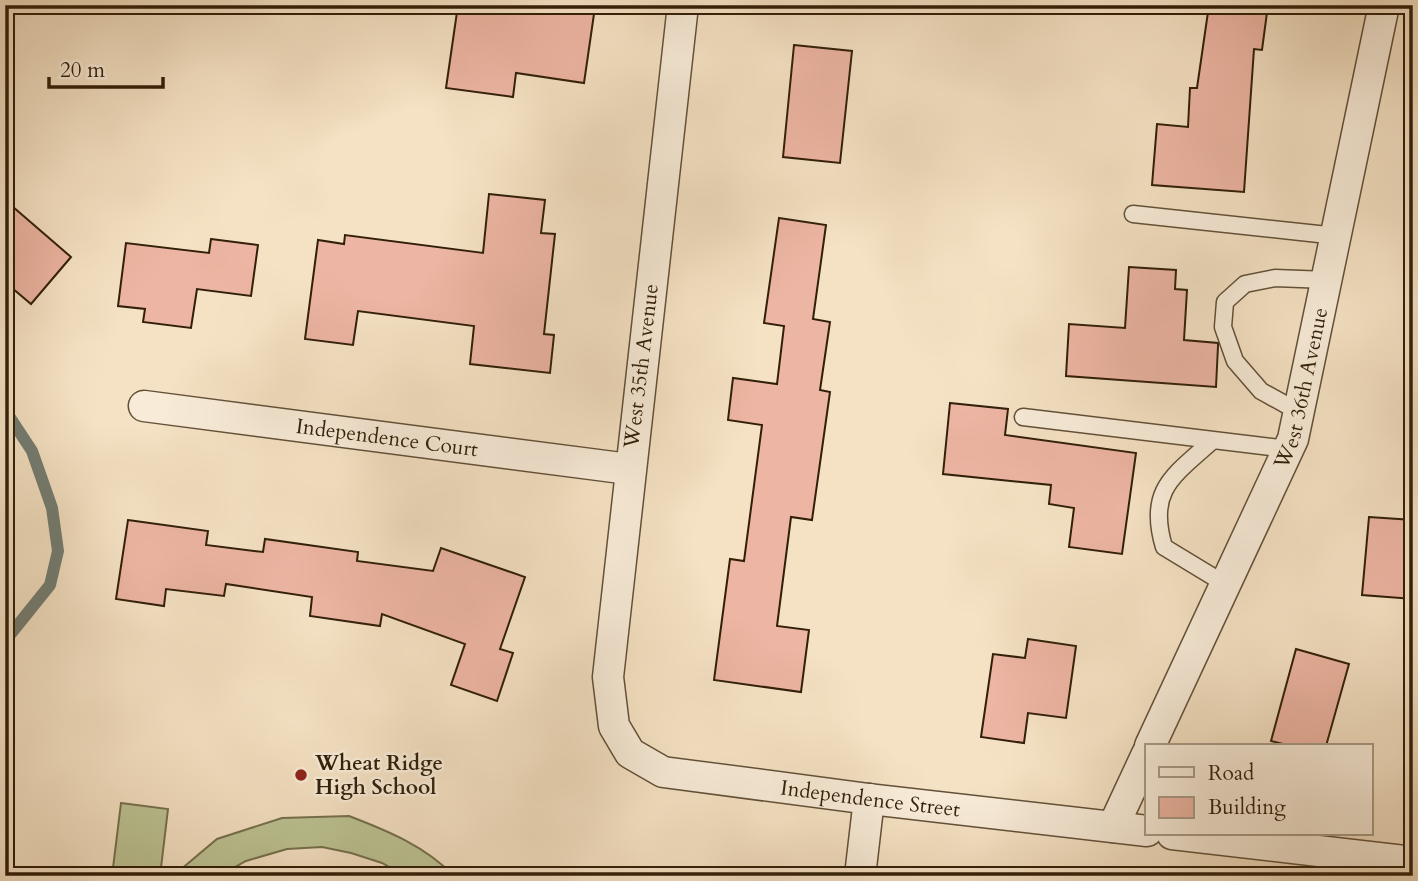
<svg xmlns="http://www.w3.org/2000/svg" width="1418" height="881" font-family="Cardo,serif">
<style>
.pitch{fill:#bcc394;stroke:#76714e;stroke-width:2}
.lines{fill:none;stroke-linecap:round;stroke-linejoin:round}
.stream{stroke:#737d74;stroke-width:12}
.building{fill:#edb5a3;stroke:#311f09;stroke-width:2}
.service-casing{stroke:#625038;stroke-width:19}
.minor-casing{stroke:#625038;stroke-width:33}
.service{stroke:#f8ecd9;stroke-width:16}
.minor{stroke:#f8ecd9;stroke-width:30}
.poi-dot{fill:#8f2418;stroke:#f8ecd9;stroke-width:2.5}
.labels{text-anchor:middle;stroke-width:5;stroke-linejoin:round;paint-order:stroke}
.street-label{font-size:21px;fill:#311f09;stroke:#f8ecd9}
.poi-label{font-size:21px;font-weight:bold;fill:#311f09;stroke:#f8ecd9;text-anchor:start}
</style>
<rect width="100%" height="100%" fill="#f5e2c4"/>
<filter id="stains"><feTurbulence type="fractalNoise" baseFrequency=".00286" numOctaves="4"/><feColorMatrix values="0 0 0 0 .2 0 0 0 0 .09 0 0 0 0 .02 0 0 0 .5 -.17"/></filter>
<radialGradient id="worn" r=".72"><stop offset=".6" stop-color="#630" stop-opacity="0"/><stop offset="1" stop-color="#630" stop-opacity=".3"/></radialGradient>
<g class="pitch">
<path d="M121,803L168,809L160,876H112Z"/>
<path d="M349,816C388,831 425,846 454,876H405L382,863L351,853L322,847L287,849L246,861L219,876H173L217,839L282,818Z"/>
</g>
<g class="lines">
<path class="stream" d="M5,410L32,451L52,508L58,551L50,585L5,641"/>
</g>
<g class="building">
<path d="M458,5H579L595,7L584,83L516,73L513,97L446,88Z"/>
<path d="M1209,5H1268L1262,50L1254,49L1244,192L1152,185L1157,124L1188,127L1190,88H1197Z"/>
<path d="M794,45L852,51L840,163L783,157Z"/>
<path d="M489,194L545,200L541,233L555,234L544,334L554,335L550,373L470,364L474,326L358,311L353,345L305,339L318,240L344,244L345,235L483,253Z"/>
<path d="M5,200L71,257L31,304L5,282Z"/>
<path d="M779,218L826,225L813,319L830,322L820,390L830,392L812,520L791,517L777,626L809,630L801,692L714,680L730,559L744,561L762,425L728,420L733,378L777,384L784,326L764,323Z"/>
<path d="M211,239L258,245L251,296L197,289L191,328L143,322L145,309L118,306L126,243L209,253Z"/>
<path d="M1129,267L1176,270L1175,289L1187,290L1184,340L1218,343V346L1216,387L1066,376L1069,324L1125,328Z"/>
<path d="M950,403L1008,409L1005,435L1136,453L1122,554L1069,547L1074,508L1049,504L1051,485L943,474Z"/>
<path d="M1369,517L1413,520V599L1362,595Z"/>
<path d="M128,520L208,531L206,545L263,552L265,539L358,552L357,561L433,571L441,548L525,577L500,649L513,653L497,701L451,685L465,644L382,614L380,626L310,616L312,597L226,584L224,596L166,589L164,606L116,599Z"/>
<path d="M1028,639L1076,646L1066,718L1028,713L1024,743L981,737L993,654L1025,658Z"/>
<path d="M1296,649L1349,664L1326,746H1291L1271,741Z"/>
</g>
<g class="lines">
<g class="service-casing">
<g id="service">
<path d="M1133,214L1337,236"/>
<path d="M1299,412L1261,391L1235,361L1223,327L1225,302L1245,284L1275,278L1327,280"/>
<path d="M1023,417L1288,449"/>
<path d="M1212,441C1173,476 1147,490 1164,547L1225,584"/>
</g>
</g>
<g class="minor-casing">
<g id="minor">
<path id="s1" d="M683,5L608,677L614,726L630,753L663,772L869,799L1147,831"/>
<path id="s2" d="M144,406L629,469"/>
<path id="s3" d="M1150,746L1293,439L1384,5"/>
<path d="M1113,827L1147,754"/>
<path d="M1172,834L1413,862"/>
<path d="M860,876L869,799"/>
</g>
</g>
<use href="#service" class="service"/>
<use href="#minor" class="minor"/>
</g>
<circle class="poi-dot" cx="301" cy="775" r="7"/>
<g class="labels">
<g class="street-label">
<text transform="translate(641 366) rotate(-83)" y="7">West 35th Avenue</text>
<text dy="7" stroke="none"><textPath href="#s3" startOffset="390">West 36th Avenue</textPath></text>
<text dy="7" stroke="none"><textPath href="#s2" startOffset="245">Independence Court</textPath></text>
<text dy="7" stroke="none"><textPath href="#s1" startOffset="1004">Independence Street</textPath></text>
</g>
<g class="poi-label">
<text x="315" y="770">Wheat Ridge<tspan x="315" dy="24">High School</tspan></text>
</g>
</g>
<rect width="1418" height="881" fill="none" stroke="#f5e2c4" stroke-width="28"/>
<rect x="7" y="7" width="1404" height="867" fill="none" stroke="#311f09" stroke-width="3.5"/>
<rect x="14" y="14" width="1390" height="853" fill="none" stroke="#311f09" stroke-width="2"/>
<rect x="1145" y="744" width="228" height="91" fill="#f8ecd9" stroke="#a89a86" stroke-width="2"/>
<rect x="1159" y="767" width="35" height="10" fill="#f8ecd9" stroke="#a89a86" stroke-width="2"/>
<text x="1208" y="780" font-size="21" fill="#311f09">Road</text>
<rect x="1159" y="797" width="35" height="21" fill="#edb5a3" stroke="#a89a86" stroke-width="2"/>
<text x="1208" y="814" font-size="21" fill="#311f09">Building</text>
<path d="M49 77v10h114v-10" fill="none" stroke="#311f09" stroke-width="3.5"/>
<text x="60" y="77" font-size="21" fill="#311f09" stroke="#f8ecd9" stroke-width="5" paint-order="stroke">20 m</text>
<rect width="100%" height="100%" filter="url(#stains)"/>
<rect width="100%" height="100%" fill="url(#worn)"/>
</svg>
